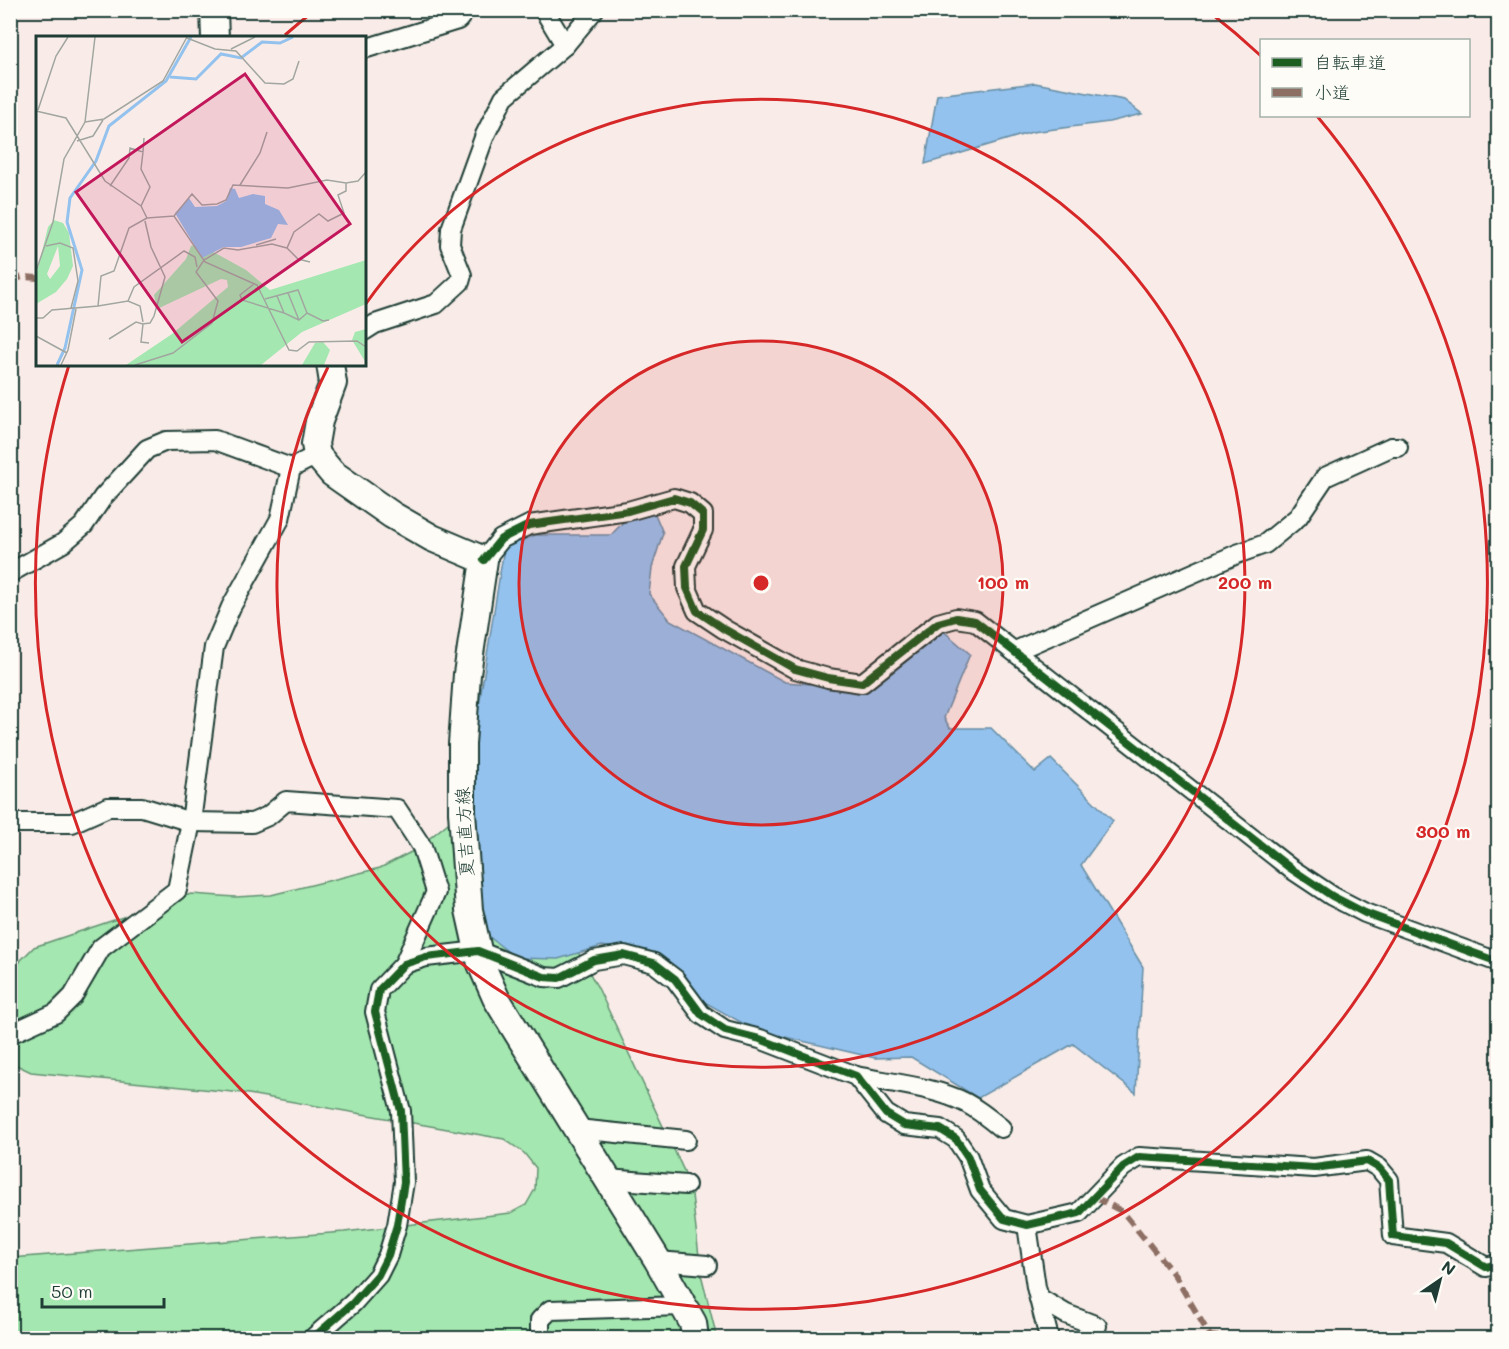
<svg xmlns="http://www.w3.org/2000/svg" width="1509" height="1349" font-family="Mali,'Klee One',sans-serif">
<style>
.green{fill:#a5e7b0;stroke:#629272;stroke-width:1.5}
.water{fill:#94c2ee;stroke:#658da4;stroke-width:1.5}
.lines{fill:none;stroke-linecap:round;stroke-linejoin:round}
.street-casing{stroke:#1f3d34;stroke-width:22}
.secondary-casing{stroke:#1f3d34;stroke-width:30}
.street{stroke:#fdfcf7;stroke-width:18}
.secondary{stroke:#fdfcf7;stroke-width:26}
.quiet{stroke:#8d6e63;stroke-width:6;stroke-dasharray:12 6;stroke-linecap:butt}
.cycleway-casing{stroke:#fdfcf7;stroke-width:11}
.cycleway{stroke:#1b5e20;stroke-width:8}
.ring{fill:none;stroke:#d62828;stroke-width:3}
.labels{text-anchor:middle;stroke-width:4.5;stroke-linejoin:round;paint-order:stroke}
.street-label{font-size:18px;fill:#1f3d34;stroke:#fdfcf7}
.inset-river{fill:none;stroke:#94c2ee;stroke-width:3}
.inset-road{fill:none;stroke:#a2a6a0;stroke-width:1.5}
.view{fill:#c2185b;fill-opacity:0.15;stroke:#c2185b;stroke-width:3}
.inset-edge{fill:none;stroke:#1f3d34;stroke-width:3}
.centre{fill:#d62828;stroke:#fdfcf7;stroke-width:3}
.ring-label{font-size:18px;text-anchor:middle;font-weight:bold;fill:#d62828;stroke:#fdfcf7;stroke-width:4.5;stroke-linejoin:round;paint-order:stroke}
</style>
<rect width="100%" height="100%" fill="#f9ece8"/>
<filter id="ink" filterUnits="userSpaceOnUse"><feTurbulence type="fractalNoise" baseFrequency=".0167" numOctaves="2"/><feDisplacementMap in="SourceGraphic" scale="12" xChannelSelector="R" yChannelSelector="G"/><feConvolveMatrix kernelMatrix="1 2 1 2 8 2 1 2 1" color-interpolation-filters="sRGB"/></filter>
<g filter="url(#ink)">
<path class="green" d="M464,810L481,811L537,878L599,990L691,1186L701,1274L717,1338H11V1258L344,1232L511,1213L526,1205L535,1189L536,1168L524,1153L504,1139L243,1093L31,1072L10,1062L11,976L21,960L34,947L191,894L235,897L271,895L380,868L415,850Z"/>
<g class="water">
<path d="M1035,83L1124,100L1142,114L1109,122L1032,132L925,164L937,95Z"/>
<path d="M631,514H655L663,533L652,568L649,594L670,620L785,682L864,688L941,629L970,654L944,718L950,728H991L1035,772L1051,759L1113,821L1081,865L1143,967L1136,1093L1073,1044L978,1098L911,1057L875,1058L755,1030L699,999L654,953L602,946L558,959L516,958L478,928L474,737L504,548L535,535H611Z"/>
</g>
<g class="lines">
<g class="street-casing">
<g id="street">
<path d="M544,10L565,45L594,10"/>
<path d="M364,49L458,20L466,10"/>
<path d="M364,331L375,324L436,304L460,282L462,275L450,245L451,229L485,135L504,97L565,45"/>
<path d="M484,560L501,539L529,525L628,511L674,498L690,503L703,514V530L686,566L687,588L697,611L724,629L795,669L828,678L862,683L938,623L956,618L975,621L1290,868L1332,896L1365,913L1498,962"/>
<path d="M10,573L63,543L84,525L103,497L147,449L166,441L215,440L291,468L317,455"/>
<path d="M1015,651L1237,554L1265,544L1298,517L1325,477L1391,447H1398"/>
<path d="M10,823H72L108,807H142L191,822L252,823L268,816L286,801L397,809L422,847L436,892L404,964"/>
<path d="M10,1034L56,1013L73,996L101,948L177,890L191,822L214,647L231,607L280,519L291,468"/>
<path d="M856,1076C890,1083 935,1087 966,1103C979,1110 990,1119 1001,1128"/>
<path d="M577,1129L686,1140"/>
<path d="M607,1179L686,1185"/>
<path d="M1027,1225L1036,1287L1049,1338"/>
<path d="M658,1261L707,1265"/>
<path d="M1039,1298L1066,1314L1097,1326"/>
<path d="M313,1338L353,1303L378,1275L388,1255L397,1225L404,1182L401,1111L375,1012L379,990L404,964L426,957L478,951L544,977L559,978L594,960L624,955L654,963L675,979L701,1014L725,1030L760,1039L856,1076L886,1114L904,1125L940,1129L956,1139L968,1157L980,1190L1004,1219L1027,1225L1079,1213L1123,1167L1139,1157L1314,1168L1367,1161L1379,1168L1389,1180L1393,1236L1446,1243L1486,1267L1498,1264"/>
<path d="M540,1338V1320L550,1310L683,1306"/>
</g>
</g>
<g class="secondary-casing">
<g id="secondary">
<path d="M214,10L215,38"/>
<path d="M330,364L333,383L319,421L315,444L317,455L332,473L392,515L432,538L484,560L467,674L462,744V812L469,910L481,964L496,998L658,1261L693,1323L695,1338"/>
</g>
</g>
<use href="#street" class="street"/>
<use href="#secondary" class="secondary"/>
<g class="quiet">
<path d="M10,280L23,277L38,278"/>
<path d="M1095,1197L1123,1212L1175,1276L1210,1336L1226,1338"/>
</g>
<g class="cycleway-casing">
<g id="cycleway">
<path d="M484,560L501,539L529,525L628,511L674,498L690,503L703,514V530L686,566L687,588L697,611L724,629L795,669L828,678L862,683L938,623L956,618L975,621L1290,868L1332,896L1365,913L1498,962"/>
<path d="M313,1338L353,1303L378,1275L388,1255L397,1225L404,1182L401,1111L375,1012L379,990L404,964L426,957L478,951L544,977L559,978L594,960L624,955L654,963L675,979L701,1014L725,1030L760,1039L856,1076L886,1114L904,1125L940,1129L956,1139L968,1157L980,1190L1004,1219L1027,1225L1079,1213L1123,1167L1139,1157L1314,1168L1367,1161L1379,1168L1389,1180L1393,1236L1446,1243L1486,1267L1498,1264"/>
</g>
</g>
<use href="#cycleway" class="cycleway"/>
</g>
</g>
<circle cx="761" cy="583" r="242" fill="#d62828" fill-opacity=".12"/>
<g class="ring">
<circle cx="761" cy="583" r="242"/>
<path d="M365 305A484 484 0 1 1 328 367"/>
<path d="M285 35A726 726 0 0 1 314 11M1208 11A726 726 0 0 1 1261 56M1317 116A726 726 0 1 1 69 365"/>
</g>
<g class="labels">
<g class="street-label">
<text transform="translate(465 832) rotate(-93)" y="6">夏吉直方線</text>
</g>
</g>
<g transform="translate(36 36)">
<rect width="330" height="330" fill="#f9ece8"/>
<path d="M18,184L27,187L33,197L37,230L31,243L20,256L0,268V240L12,191ZM22,210L24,230L14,243L11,238ZM163,208L210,234L234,254L330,224V268L266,296L225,329H90L136,298L192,251L191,244L185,243L121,273L118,259L150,223L155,210ZM330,293V327L316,304L319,296ZM287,306L294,314L288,329H266L279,307Z" fill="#a5e7b0" fill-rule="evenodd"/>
<path d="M194,152L199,153L203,162L217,158L229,160V168L243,174L252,189L242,188L235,202L205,211H188L166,222L139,177L153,162L159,171L181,170L190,165Z" fill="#94c2ee"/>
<path class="inset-river" d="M134,41L160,43L185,18L205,22L226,6L244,7L257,1M21,329L29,312L46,234L31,186L34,162L60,125L73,90L130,45L155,1"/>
<path class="inset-road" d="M151,2L179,13L200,15L229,47L248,48L257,43L263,25M195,13L219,1M2,74L20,20L32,1M0,75L30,82L69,145L105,170L111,182L138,180L169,226L221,249L253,314L261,315L273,306L321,305L330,311M49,86L68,83L127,45L151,1M41,105L57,100L67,84M204,149L224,117L231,96M74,150L93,122L94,112L107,116L108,102M105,170L114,151L105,133L107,116M138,180L156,158L166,169L181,168L190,164L197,149L252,152L291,144L310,147L322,145L330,136M220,209L240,203M10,210L24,207L37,212L42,245L35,272M251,212L262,223L274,226M0,235L17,186L28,123L49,86L59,1M218,248L204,259L206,264L248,277M241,260L248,277L263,284M229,263L262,254L271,277L263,284L252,257M92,265L98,251L148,215L159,221L161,231M62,270L92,265L104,270L107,286M271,277L287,285L293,284M0,282H7L16,274L62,270L65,240L78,235L93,192L111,182M106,288L114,287L118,280L129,241L115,211L109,185M0,300L31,317M73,303L100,286L107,288L105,306L113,307M25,329L32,314L40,273M99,329L137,317L176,287L182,265L160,236L168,224L188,212L202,214L236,208L251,212L258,196L283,178L292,185L308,177L302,159L310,155V147"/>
<path class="view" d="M209,38L314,188L146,306L40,156Z"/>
<rect width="330" height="330" class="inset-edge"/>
</g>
<circle cx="761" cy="583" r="9" class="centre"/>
<g class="ring-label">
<text x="1003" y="589">100 m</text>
<text x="1245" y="589">200 m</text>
<text x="1443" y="838">300 m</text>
</g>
<rect width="1509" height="1349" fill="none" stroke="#fdfcf7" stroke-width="36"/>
<rect x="18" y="18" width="1473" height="1313" fill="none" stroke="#1f3d34" stroke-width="2" filter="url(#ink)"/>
<rect x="1260" y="39" width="210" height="78" fill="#fdfcf7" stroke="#a4b0a9" stroke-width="1.5"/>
<rect x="1272" y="58" width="30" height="9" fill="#1b5e20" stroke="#a4b0a9" stroke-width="1.5"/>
<text x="1314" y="69" font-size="18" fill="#1f3d34">自転車道</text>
<rect x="1272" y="88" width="30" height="9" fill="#8d6e63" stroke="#a4b0a9" stroke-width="1.5"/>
<text x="1314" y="99" font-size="18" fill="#1f3d34">小道</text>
<g transform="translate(1440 1280) rotate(35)" stroke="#fdfcf7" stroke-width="4.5" paint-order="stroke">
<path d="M0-4.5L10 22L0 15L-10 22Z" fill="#1f3d34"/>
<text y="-9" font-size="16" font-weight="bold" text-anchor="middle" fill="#1f3d34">N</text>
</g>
<path d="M42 1298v9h122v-9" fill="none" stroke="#1f3d34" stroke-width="3"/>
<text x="51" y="1298" font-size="18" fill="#1f3d34" stroke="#fdfcf7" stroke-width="4.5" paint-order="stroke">50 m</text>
</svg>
